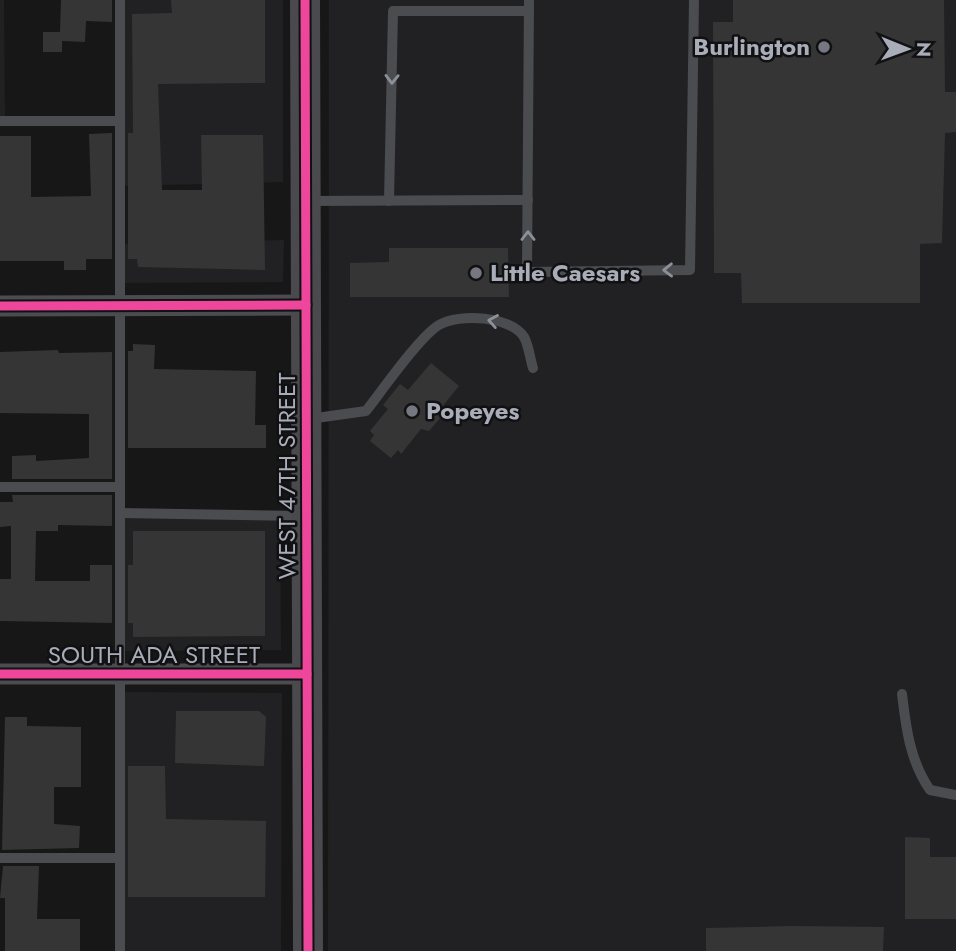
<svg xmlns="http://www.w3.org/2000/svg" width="956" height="951" font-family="Jost,sans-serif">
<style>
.built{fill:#212123}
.building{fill:#353536}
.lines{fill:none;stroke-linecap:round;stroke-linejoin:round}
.lane{stroke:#4b4c50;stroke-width:10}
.street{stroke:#4b4c50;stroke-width:21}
.secondary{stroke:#4a4a4e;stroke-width:30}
.cycleway-casing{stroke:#111113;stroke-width:13}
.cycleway{stroke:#ed469a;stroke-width:9}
.oneway{stroke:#8c9099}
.poi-dot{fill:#757880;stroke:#111113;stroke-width:2.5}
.labels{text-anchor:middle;stroke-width:5;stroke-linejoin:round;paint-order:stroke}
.poi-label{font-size:24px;font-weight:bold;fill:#a8adb8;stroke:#111113;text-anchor:start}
.street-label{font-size:24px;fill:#a8adb8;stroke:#111113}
</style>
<rect width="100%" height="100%" fill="#171717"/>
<g class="built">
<path d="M0,0H4L5,121H0Z"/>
<path d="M120,0H283V182L120,186Z"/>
<path d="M329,0H956V951H328Z"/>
<path d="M284,240L283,282L120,283V244Z"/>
<path d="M120,513L280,516L281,650L120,651Z"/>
<path d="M120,692L282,693L281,951H120Z"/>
</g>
<g class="building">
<path d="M61,0H112V22L86,21L85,42L62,41V52H43V32H60Z"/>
<path d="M171,0H265V83L158,84L162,190H202L201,135H263L265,270L138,267L137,259H128V133H133L132,14L172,13Z"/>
<path d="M733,0H944L945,92H956V132L945,133L942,243L920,244V303H742L741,273H714L713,22H733Z"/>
<path d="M112,133V259H86V270H64V261H0V136H31V197L91,196L89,134Z"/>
<path d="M389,248H508L509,297H350V263L389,262Z"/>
<path d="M133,344L155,345L154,369L256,371L255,425H266V448H128V351H133Z"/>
<path d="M58,350L59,353L112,352V479H12V456L36,455V461L89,458V414L0,413V352Z"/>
<path d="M431,363L459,386L437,413L442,416L429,431L421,429L401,454L398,450L391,458L370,441L374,435L370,431L388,409L383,405L400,384L408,390Z"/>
<path d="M12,495H112V526L58,525V531H36L35,581H90V565H112V623L0,621V579H11V526L0,527V502H13Z"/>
<path d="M133,531H265V636L133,637V623H128V565H133Z"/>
<path d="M176,711H259L266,717L264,766L175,763Z"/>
<path d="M5,717H27V726L81,727V787H54V824L80,826L79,848L2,850Z"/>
<path d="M128,766H165L166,819L266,821L265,897H128Z"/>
<path d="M905,837L930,838V857H956V919H905Z"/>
<path d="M3,866H39L37,919H80V951H5V898H0Z"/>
<path d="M791,926L884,927L883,951H706V928Z"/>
</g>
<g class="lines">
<g class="lane">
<path d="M120,0V951"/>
<path d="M529,0L527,272L690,270L694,0"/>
<path d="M0,121H120"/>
<path d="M307,201L528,200"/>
<path d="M389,201L393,11H529"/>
<path d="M309,419L366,411C381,392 420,336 439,325C459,313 511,316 524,337C529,346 530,359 533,368"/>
<path d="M0,487H120"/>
<path d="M120,513L304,516"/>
<path d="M902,694C906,728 910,761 930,790L956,795"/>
<path d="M0,858H120"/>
</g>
<g class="street">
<path d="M0,306L306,305"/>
<path d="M0,674H307"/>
</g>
<path class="secondary" d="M305,0L308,951"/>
<g class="cycleway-casing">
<g id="cycleway">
<path d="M305,0L308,951"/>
<path d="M0,306L306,305"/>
<path d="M0,674H307"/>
</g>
</g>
<use href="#cycleway" class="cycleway"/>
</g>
<defs><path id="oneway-chevron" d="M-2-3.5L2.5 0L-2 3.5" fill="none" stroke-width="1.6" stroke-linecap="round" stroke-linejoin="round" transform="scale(1.75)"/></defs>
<g class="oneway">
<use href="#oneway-chevron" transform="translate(392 79) rotate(91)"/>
<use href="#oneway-chevron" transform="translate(528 236) rotate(-90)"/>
<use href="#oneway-chevron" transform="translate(668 270) rotate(179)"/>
<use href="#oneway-chevron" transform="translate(493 321) rotate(-170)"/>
</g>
<g class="poi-dot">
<circle cx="824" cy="47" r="7"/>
<circle cx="476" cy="273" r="7"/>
<circle cx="412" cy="411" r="7"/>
</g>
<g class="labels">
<g class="poi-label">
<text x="810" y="55" text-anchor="end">Burlington</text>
<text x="490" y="281">Little Caesars</text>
<text x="426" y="419">Popeyes</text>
</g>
<g class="street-label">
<text transform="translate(287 476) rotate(-90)" y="8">WEST 47TH STREET</text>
<text x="154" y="663">SOUTH ADA STREET</text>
</g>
</g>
<g transform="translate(907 49) rotate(91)" stroke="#111113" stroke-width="5" paint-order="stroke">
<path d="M0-5L12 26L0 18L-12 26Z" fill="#a8adb8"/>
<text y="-10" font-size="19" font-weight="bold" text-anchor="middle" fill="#a8adb8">N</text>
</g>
</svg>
